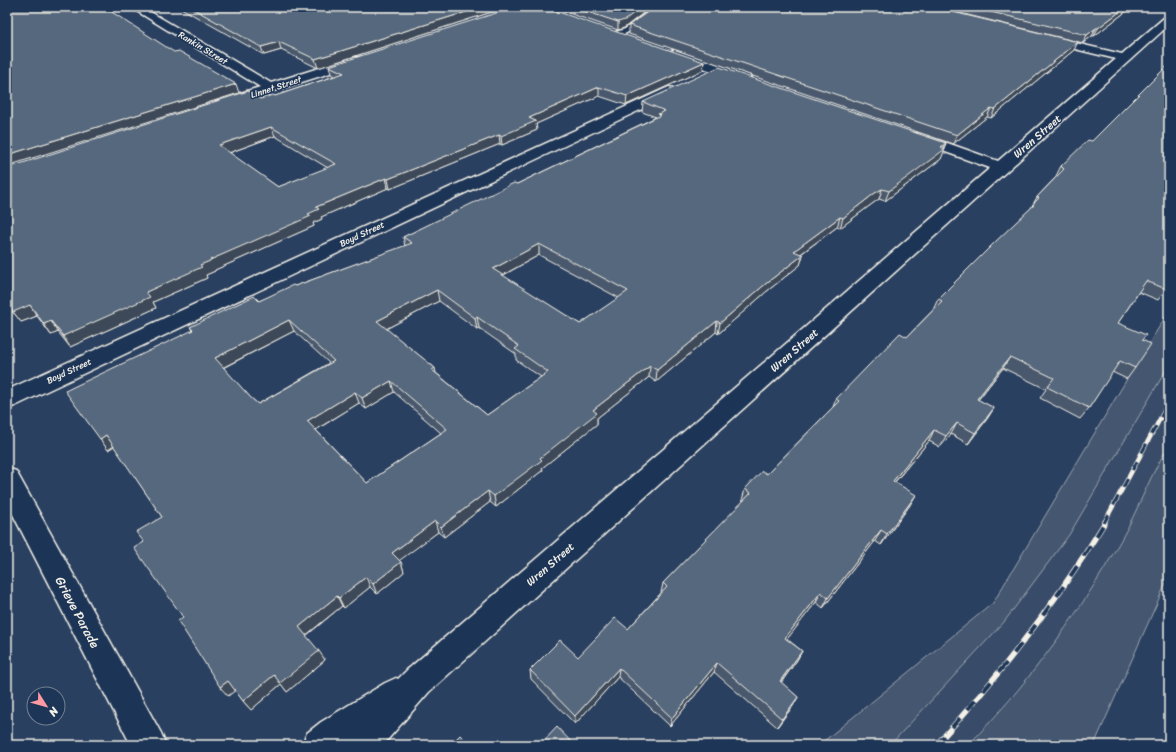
<svg xmlns="http://www.w3.org/2000/svg" width="1176" height="752" font-family="Sriracha,sans-serif">
<style>
.built{fill:#374c69}
.green{fill:#445771;stroke:#9ca4ac}
.lines{fill:none;stroke-linecap:round;stroke-linejoin:round}
.lane-casing{stroke:#f4f1e8;stroke-width:3}
.street-casing{stroke:#f4f1e8;stroke-width:3}
.lane{fill:#1d3557;fill-rule:evenodd}
.street{fill:#1d3557;fill-rule:evenodd}
.rail-far1-casing{stroke:#f4f1e8;stroke-width:4.5}
.rail-casing{stroke:#f4f1e8;stroke-width:5.5}
.rail-far1{stroke:#1d3557;stroke-width:3;stroke-dasharray:10;stroke-linecap:butt}
.rail{stroke:#1d3557;stroke-width:4;stroke-dasharray:12;stroke-linecap:butt}
.wall{fill:#4a596c;stroke:#f4f1e8;fill-rule:evenodd}
.shaded-wall{fill:#3c4858;stroke:#f4f1e8}
.building{fill:#56677d;stroke:#f4f1e8;fill-rule:evenodd}
.labels{text-anchor:middle;stroke-width:3;stroke-linejoin:round;paint-order:stroke}
.far-street-label{font-size:9px;fill:#f4f1e8;stroke:#1d3557}
.street-label{font-size:11px;fill:#f4f1e8;stroke:#1d3557}
.near-street-label{font-size:13px;fill:#f4f1e8;stroke:#1d3557}
</style>
<rect width="100%" height="100%" fill="#2a4060"/>
<filter id="ink" filterUnits="userSpaceOnUse"><feTurbulence type="fractalNoise" baseFrequency=".025" numOctaves="2"/><feDisplacementMap in="SourceGraphic" scale="8" xChannelSelector="R" yChannelSelector="G"/><feConvolveMatrix kernelMatrix="1 2 1 2 8 2 1 2 1" color-interpolation-filters="sRGB"/></filter>
<g filter="url(#ink)">
<path class="built" d="M1169,365V446L1161,459L1128,528L1087,597L1040,663L980,733L968,745H890L917,716L1069,536Z"/>
<g class="green">
<path d="M1169,311V365L1069,535L1004,622L890,745H819L993,603L1127,379Z"/>
<path d="M1169,446V576L1094,745H968C1028,685 1088,602 1128,527C1142,500 1152,471 1169,446Z"/>
</g>
<g class="lines">
<g class="lane-casing">
<path id="lane" d="M653,7H660C653,15 627,37 616,36V32L625,29Z"/>
</g>
<g class="street-casing">
<g id="street">
<path d="M130,7H142L271,83L354,57H362L364,60L362,63L223,107L218,106L216,103L218,100L260,87Z"/>
<path d="M1169,16V25L429,692L383,745H302L307,733L321,722L385,683L396,678L398,679L407,670L990,168L912,140L910,137L912,134L917,133L922,134L998,161L1116,59L1042,41L1040,39L1042,37L1046,36L1122,54L1165,17Z"/>
<path d="M675,50L749,75L751,78L749,81H741L671,57L669,54L671,51Z"/>
<path d="M669,87L674,88L676,91L674,94L15,406L7,408V390Z"/>
<path d="M7,468L16,471L161,733L166,745H131L7,503Z"/>
</g>
</g>
<use href="#lane" class="lane"/>
<use href="#street" class="street"/>
<g class="rail-far1-casing">
<path id="rail-far1" d="M1104,523L1169,402"/>
</g>
<g class="rail-casing">
<path id="rail" d="M936,745C999,676 1057,602 1105,522"/>
</g>
<use href="#rail-far1" class="rail-far1"/>
<use href="#rail" class="rail"/>
</g>
<g class="wall">
<path d="M179,7H507L318,68L281,50L264,55Z"/>
<path d="M551,7H651L624,28L618,30Z"/>
<path d="M935,7H1132L1094,36H1092L1083,43Z"/>
<path d="M629,25L1074,50L991,118L987,117L953,144L629,34Z"/>
<path d="M704,62L703,70L626,105L599,96L536,124L537,130L502,145L500,144L390,189L388,188L321,217L322,219L313,223L314,226L215,270V271L206,275L207,278L153,302L156,308L70,347L58,332L51,335L37,316L21,322L14,313H13L260,99L275,96L334,76L331,74L329,66ZM275,136L328,168L278,187L229,153Z"/>
<path d="M643,102L946,143L941,159L885,201L879,199L872,204L840,228L837,227L801,254L803,255L800,265L766,292L718,334L716,332L656,382L649,377L597,418V424L542,468L543,470L496,507L490,502L444,537L438,532L399,560L401,562L404,572L377,594L370,587L344,608L342,606L306,636L325,660L287,692L281,684L251,710L243,701L235,690L228,696L183,617L144,542L162,517L114,446L108,450L100,439L192,330L190,327L259,301L295,286L405,246L403,237L517,184L656,117L642,112ZM539,255L619,298L580,324L502,276ZM439,301L477,329L479,328L516,354V360L541,377L487,415L436,373L435,368L386,329ZM294,331L329,363L258,404L251,398L223,368ZM394,392L441,433L367,483L316,430L359,403L366,409Z"/>
<path d="M1061,166L1166,289L1158,300L1139,292L1118,323L1142,340L1135,368L1127,379L1112,372L1089,408L1080,419L1040,398L1046,389L1003,368L978,400L994,408L987,419L968,444L951,434L940,447L929,441L895,482L910,505L881,545L875,541L823,608L816,602L787,639L802,651L797,660L781,683L798,697L793,706L777,727L714,672L670,726L618,677L575,724L531,679L530,670L578,657L628,629L661,593L663,583L744,501L742,500L745,489L767,474L833,407L836,399L907,337L933,310L938,299L1031,208L1037,197L1056,177V176Z"/>
</g>
<g class="shaded-wall">
<path d="M482,7H507L318,68L315,59Z"/>
<path d="M641,7H651L624,28L618,30V22Z"/>
<path d="M1126,7H1132L1094,36L1098,28Z"/>
<path d="M1096,28L1092,36L1083,43L1087,35Z"/>
<path d="M279,42L281,50L264,55L261,47Z"/>
<path d="M1078,42L1074,50L991,118L995,109Z"/>
<path d="M704,62L703,70L626,105L627,96Z"/>
<path d="M236,84L239,93L7,166V155Z"/>
<path d="M599,87V96L536,124L537,130L502,145L501,136L529,118Z"/>
<path d="M991,108L987,117L953,144L957,135Z"/>
<path d="M271,127L275,136L223,155L219,145Z"/>
<path d="M499,135L500,144L390,189L388,179Z"/>
<path d="M946,143L943,150L945,149L941,159L885,201L889,191Z"/>
<path d="M386,178L388,188L321,217L322,219L313,223L314,226L215,270V271L206,275L207,278L153,302L156,308L70,347L63,336L146,292L210,260L308,214L316,207Z"/>
<path d="M882,189L879,199L872,204L840,228L843,218L875,193Z"/>
<path d="M840,217L837,227L791,261L794,251Z"/>
<path d="M539,244V255L494,280L493,269Z"/>
<path d="M803,255L800,265L766,292L718,334L720,323L769,281Z"/>
<path d="M437,290L439,301L380,332L377,321Z"/>
<path d="M7,302L30,305L37,316L21,322L14,313H13L7,305Z"/>
<path d="M477,317L479,328L477,329L475,318Z"/>
<path d="M289,320L294,331L220,369L215,358Z"/>
<path d="M51,321L58,332L51,335L44,324Z"/>
<path d="M717,321L716,332L656,382L657,370Z"/>
<path d="M1010,357L1003,368L970,410L977,399Z"/>
<path d="M650,366L649,377L597,418V424L542,468L543,470L496,507L494,496L540,458L593,410Z"/>
<path d="M391,381L394,392L366,409L362,398Z"/>
<path d="M355,392L359,403L312,432L307,421Z"/>
<path d="M994,408L987,419L968,444L975,433Z"/>
<path d="M957,423L951,434L940,447L946,436Z"/>
<path d="M934,430L929,441L887,491L893,481Z"/>
<path d="M106,435L114,446L108,450L100,439Z"/>
<path d="M488,491L490,502L444,537L441,527Z"/>
<path d="M916,495L910,505L881,545L887,534Z"/>
<path d="M435,521L438,532L396,563L392,553Z"/>
<path d="M881,530L875,541L823,608L828,598Z"/>
<path d="M401,562L404,572L377,594L373,584Z"/>
<path d="M366,577L370,587L344,608L339,598Z"/>
<path d="M821,592L816,602L781,647L785,638Z"/>
<path d="M337,596L342,606L305,636L299,627Z"/>
<path d="M319,651L325,660L287,692L281,684L251,710L243,701L274,675Z"/>
<path d="M802,651L797,660L775,690L780,681Z"/>
<path d="M717,663L714,672L670,726L672,718Z"/>
<path d="M619,668L618,677L575,724V716Z"/>
<path d="M228,681L236,690L228,696L220,687Z"/>
<path d="M798,697L793,706L777,727L782,719Z"/>
</g>
<g class="building">
<path d="M7,7H104L174,52L179,51L236,84L7,155Z"/>
<path d="M190,7H482L315,59L279,42L261,47Z"/>
<path d="M515,7H544L704,62L627,96L599,87L529,118L536,121L501,136L499,135L388,179L386,178L316,207L319,209L308,214L311,216L210,260V261L200,265L202,267L146,292L150,297L63,336L51,321L44,324L30,305L13,312L7,302V168L248,91L260,99L273,95L275,96L344,73L329,66ZM271,127L336,164L278,187L219,145Z"/>
<path d="M573,7H641L625,20L618,22Z"/>
<path d="M655,7H932L1078,42L995,109L991,108L957,135L629,25Z"/>
<path d="M970,7H1126L1098,28H1096L1087,35Z"/>
<path d="M1169,64V284L1166,289L1146,281L1118,323L1146,335L1142,340L1151,344L1135,368L1120,361L1089,408L1047,387L1054,378L1010,357L977,399L994,408L975,433L957,423L946,436L934,430L893,481L916,495L887,534L881,530L828,598L821,592L785,638L802,651L780,681L798,697L782,719L717,663L672,718L619,668L575,716L530,670L560,640L578,657L615,618L628,629L667,587L663,583L751,493L745,489L762,471L767,474L839,401L836,399L900,333L907,337L942,301L938,299L994,243L1034,205H1032L1039,198L1037,197L1064,169L1061,166L1088,140L1092,141Z"/>
<path d="M719,67L946,143L941,147L945,149L889,191L882,189L875,193L843,218L840,217L794,251L803,255L769,281L720,323L717,321L657,370L650,366L593,410L597,413L540,458L542,460L494,496L488,491L441,527L435,521L392,553L401,562L373,584L366,577L339,598L337,596L299,627L319,651L280,683L274,675L243,701L228,681L220,687L178,621L183,617L134,548L144,542L136,532L162,517L106,435L100,439L65,391L193,330L190,327L254,296L259,301L293,285L295,286L412,243L403,237L514,183L517,184L661,115L658,114L665,111L643,102ZM539,244L628,291L580,324L493,269ZM437,290L475,318L477,317L519,346L515,349L548,372L487,415L432,370L435,368L377,321ZM289,320L334,361L258,404L251,398L215,358ZM391,381L447,429L367,483L307,421L355,392L362,398Z"/>
<path d="M557,727L574,745H540Z"/>
<path d="M460,735L470,745H450Z"/>
</g>
</g>
<g class="labels">
<g class="far-street-label">
<text transform="translate(203 48) rotate(31)" y="3">Rankin Street</text>
<text transform="translate(276 87) rotate(-18)" y="3">Linnet Street</text>
<text transform="translate(362 234) rotate(-25)" y="3">Boyd Street</text>
<text transform="translate(69 371) rotate(-25)" y="3">Boyd Street</text>
</g>
<g class="street-label">
<text transform="translate(1037 136) rotate(-41)" y="4">Wren Street</text>
<text transform="translate(794 350) rotate(-41)" y="4">Wren Street</text>
<text transform="translate(550 564) rotate(-41)" y="4">Wren Street</text>
</g>
<g class="near-street-label">
<text transform="translate(78 612) rotate(62)" y="5">Grieve Parade</text>
</g>
</g>
<rect width="1176" height="752" fill="none" stroke="#1d3557" stroke-width="24"/>
<rect x="12" y="12" width="1152" height="728" fill="none" stroke="#f4f1e8" stroke-width="1.5" filter="url(#ink)"/>
<g transform="translate(46 706) rotate(127)"><circle r="19" fill="#1d3557" stroke="#738091"/>
<path d="M0-3L7 15L0 10L-7 15Z" fill="#ff9aa2"/>
<text y="-6" font-size="11" font-weight="bold" text-anchor="middle" fill="#f4f1e8">N</text>
</g>
</svg>
